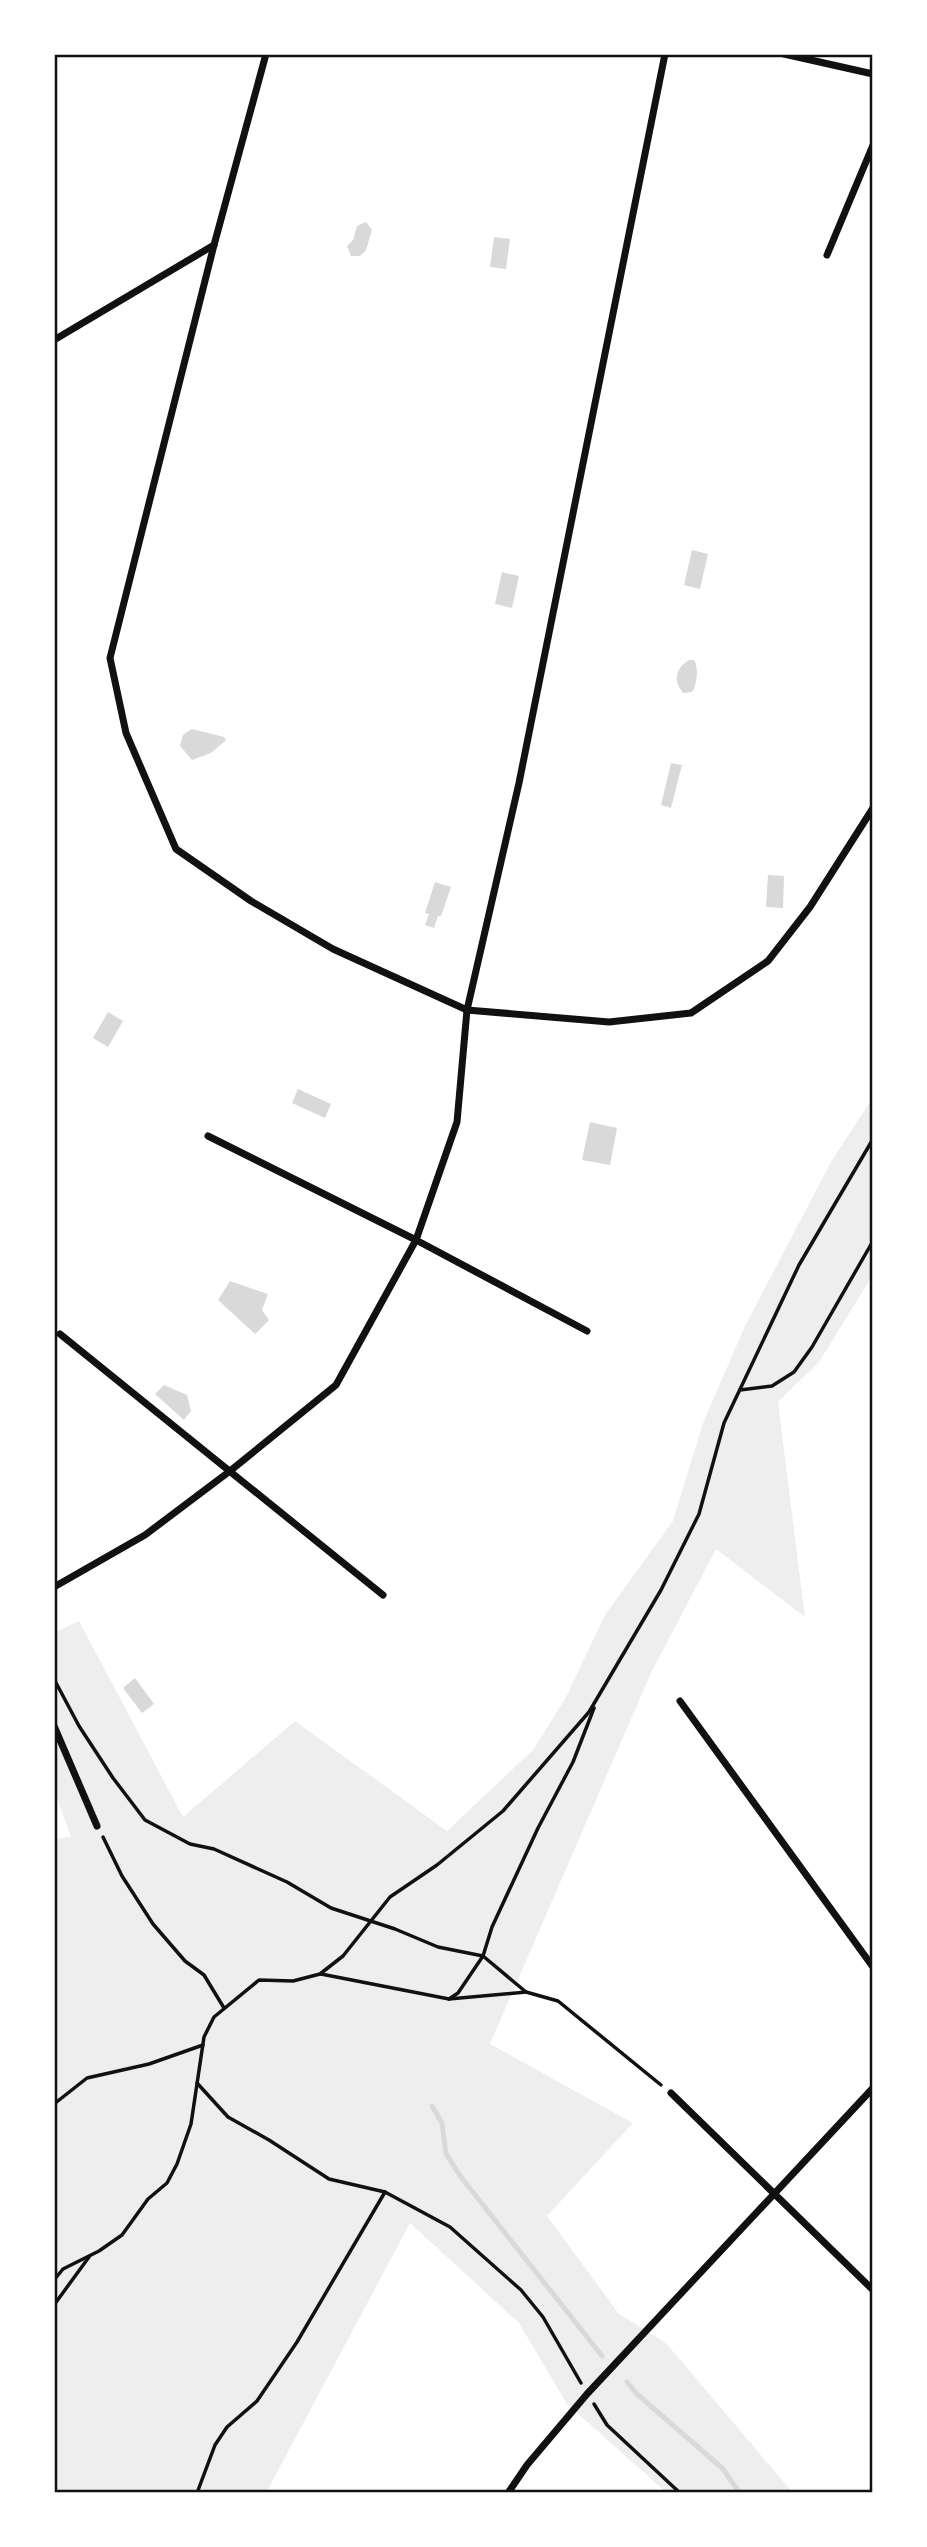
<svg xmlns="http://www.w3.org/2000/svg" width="927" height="2547" font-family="'Archivo Narrow',sans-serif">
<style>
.green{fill:#eee}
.water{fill:#d9d9d9}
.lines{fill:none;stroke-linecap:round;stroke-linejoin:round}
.stream{stroke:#d9d9d9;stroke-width:5}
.path{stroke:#111;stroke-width:3.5}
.minor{stroke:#111;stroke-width:7}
.neatline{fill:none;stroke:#111;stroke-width:2.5}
</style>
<rect width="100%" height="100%" fill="#fff"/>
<path class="green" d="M873,1097V1275L819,1362L778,1402L805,1617L716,1549L651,1673L490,2044L633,2123L547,2216L619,2314L666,2343L793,2493H667L567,2404L519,2323L410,2223L266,2493H54V1839L71,1837L54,1790V1633L79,1621L183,1817L295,1721L447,1831L533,1750L565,1699L605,1615L673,1521L703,1423L745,1326L831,1162Z"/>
<g class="water">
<path d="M366,222L372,230L366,250L360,256H351L347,246L353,240L357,226Z"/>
<path d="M494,237L510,239L506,269L490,267Z"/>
<path d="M692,550L708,554L700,589L684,585Z"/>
<path d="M502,572L519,576L512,608L495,604Z"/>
<path d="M689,660H694C699,667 697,685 692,692L683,693C673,680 675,669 689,660Z"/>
<path d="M192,729L224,737L226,740L211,753L192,760L180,746L183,735Z"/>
<path d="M671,763L682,765L671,808L661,805Z"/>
<path d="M768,875L784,876L783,908L766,907Z"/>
<path d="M435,882L451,887L441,916H438L434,928L425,925L429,914L425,913Z"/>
<path d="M108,1012L123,1021L108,1047L93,1038Z"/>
<path d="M298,1089L331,1104L325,1118L292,1103Z"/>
<path d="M590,1122L617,1128L610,1165L582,1160Z"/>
<path d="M230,1281L268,1294L262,1310L269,1320L255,1334L218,1300Z"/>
<path d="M164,1385L187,1395L191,1411L184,1420L155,1394Z"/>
<path d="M135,1678L154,1704L142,1713L123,1688Z"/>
</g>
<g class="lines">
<g class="stream">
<path d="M432,2106L442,2123L446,2154L461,2177L602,2356"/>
<path d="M627,2382L637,2394L722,2468L740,2493"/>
</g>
<g class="path">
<path d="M740,1390L772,1386L794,1372L812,1347L873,1241"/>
<path d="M54,1679L79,1726L113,1778L145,1820L190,1844L214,1849L287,1882L331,1908L395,1929L438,1947L483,1956L526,1992L558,2001L661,2085"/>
<path d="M103,1837L122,1876L153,1924L185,1961L204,1975L224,2008"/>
<path d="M321,1974L449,1999L526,1992"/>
<path d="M449,1999L458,1993L483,1956L492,1927L538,1828L573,1762L594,1708"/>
<path d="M197,2083L228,2117L269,2140L329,2179L385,2192L450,2227L521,2290L543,2317L581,2383"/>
<path d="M54,2104L87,2078L149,2064L203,2045"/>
<path d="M54,2280L63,2269L99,2251L122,2235L148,2199L167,2183L177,2164L191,2124L204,2037L214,2017L259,1980L293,1981L320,1974L343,1956L390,1897L437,1865L503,1811L589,1712L661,1590L699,1514L724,1423L799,1265L873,1139"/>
<path d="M54,2305L89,2257"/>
<path d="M594,2404L607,2425L680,2493"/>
<path d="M197,2493L215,2445L227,2427L257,2401L297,2342L385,2192"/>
</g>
<g class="minor">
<path d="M266,54L214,245L110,658L126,733L176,849L251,901L333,949L467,1010L609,1022L691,1013L768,961L810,907L873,808"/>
<path d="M784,54L873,74"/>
<path d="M827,255L873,145"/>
<path d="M54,340L214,245"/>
<path d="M208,1136L416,1240L587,1331"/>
<path d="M60,1334L383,1595"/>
<path d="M54,1587L145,1535L230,1471L336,1385L416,1240L457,1122L467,1010L519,783L665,54"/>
<path d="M680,1701L873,1967"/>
<path d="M54,1726L97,1826"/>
<path d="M671,2093L873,2290"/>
<path d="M508,2493L527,2465L587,2394L873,2088"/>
</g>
</g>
<rect width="927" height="2547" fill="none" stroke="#ffffff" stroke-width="112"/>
<rect x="56" y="56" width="815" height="2435" class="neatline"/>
</svg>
